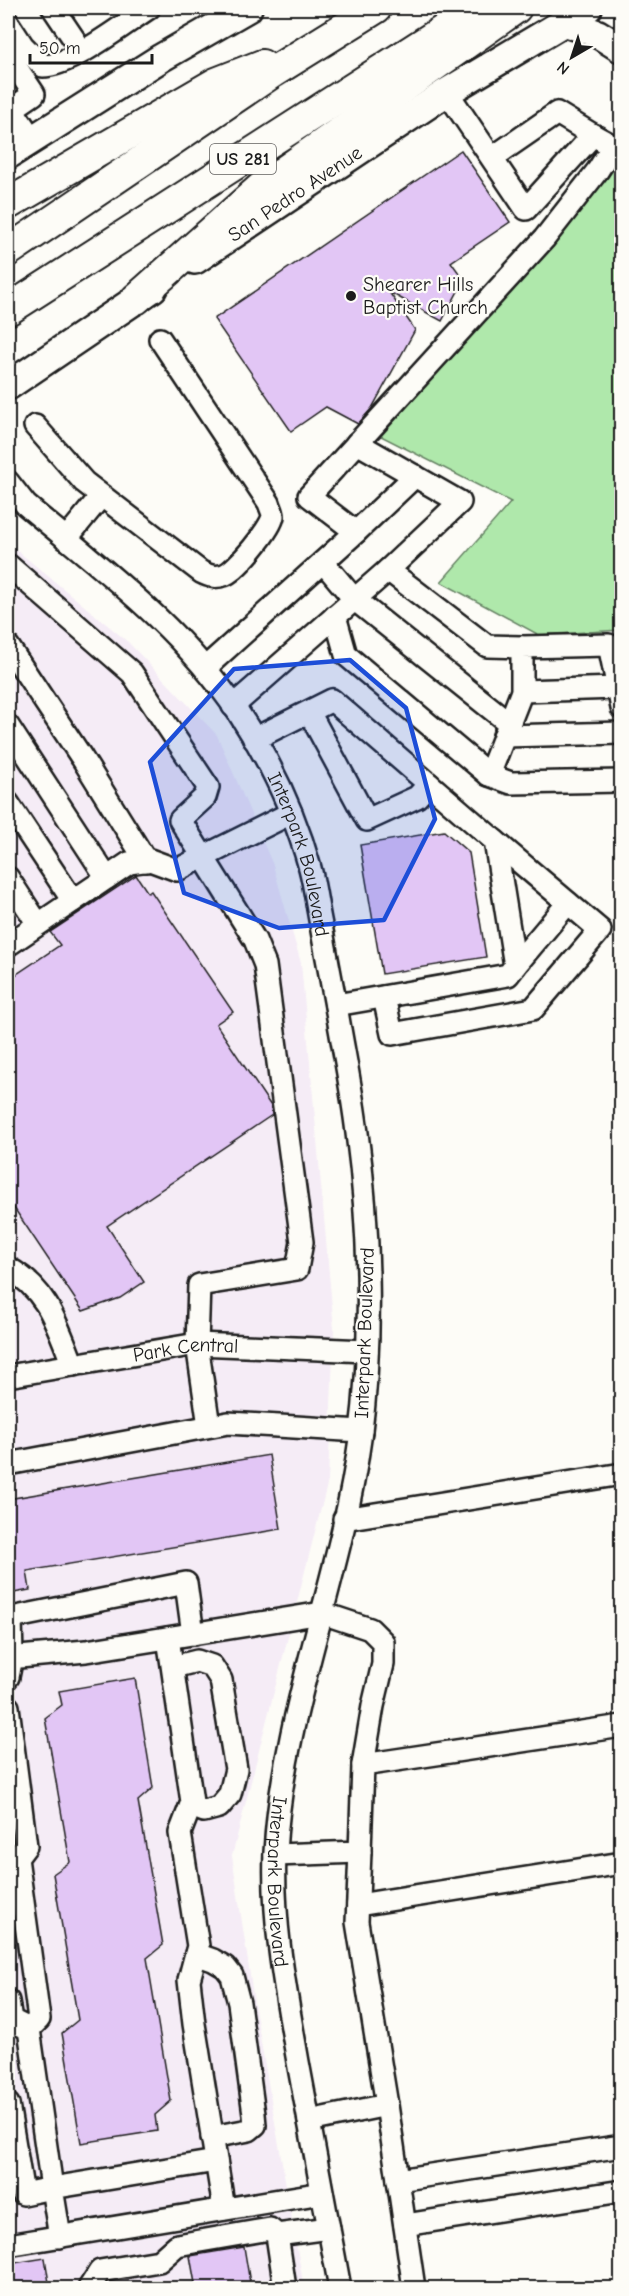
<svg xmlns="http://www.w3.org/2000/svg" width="629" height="2296" font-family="'Comic Neue',sans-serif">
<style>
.built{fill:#f5ecf6}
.green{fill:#afe8ab;stroke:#668264;stroke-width:1.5}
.building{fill:#e2c6f5;stroke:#1c1c1c;stroke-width:1.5}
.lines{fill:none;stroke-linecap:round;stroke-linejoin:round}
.minor-casing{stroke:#1c1c1c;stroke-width:26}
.major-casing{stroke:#1c1c1c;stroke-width:32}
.highway-casing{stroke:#1c1c1c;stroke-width:34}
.minor{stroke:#fdfcf7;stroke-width:21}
.major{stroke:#fdfcf7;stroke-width:27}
.highway{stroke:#fdfcf7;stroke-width:30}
.marked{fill:#1d4ed8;fill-opacity:0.2;stroke:#1d4ed8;stroke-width:4.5;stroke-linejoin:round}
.poi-dot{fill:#1c1c1c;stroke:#fdfcf7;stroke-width:2}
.labels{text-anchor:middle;stroke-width:4.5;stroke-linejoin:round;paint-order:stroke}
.shield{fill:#fdfcf7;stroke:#605f5e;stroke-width:1.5}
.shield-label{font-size:18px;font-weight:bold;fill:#1c1c1c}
.street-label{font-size:20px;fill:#1c1c1c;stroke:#fdfcf7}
.poi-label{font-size:20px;fill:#1c1c1c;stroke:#fdfcf7;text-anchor:start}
</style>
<rect width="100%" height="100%" fill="#fdfcf7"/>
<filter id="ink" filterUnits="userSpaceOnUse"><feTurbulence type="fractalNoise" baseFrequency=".0167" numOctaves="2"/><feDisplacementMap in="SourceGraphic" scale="12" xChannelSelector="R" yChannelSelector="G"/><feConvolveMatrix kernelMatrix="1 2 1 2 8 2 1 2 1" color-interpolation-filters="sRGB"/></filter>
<g filter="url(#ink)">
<path class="built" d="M8,543L128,642L217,735L273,865L301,963L334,1329L328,1481L232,1856L255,2008L304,2288H8Z"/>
<path class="green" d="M621,161V630L539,635L441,582L511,502L381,436L556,238Z"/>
<g class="building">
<path d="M461,150L510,222L451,262L464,280L442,321L389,292L415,330L372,408L358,424L326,407L291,431L214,319Z"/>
<path d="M444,831L469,853L486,957L382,974L360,845Z"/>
<path d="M136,875L148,893L151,891L233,1012L216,1024L271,1106L272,1115L107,1226L144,1282L120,1298L83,1311L8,1199V980L60,945L50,932Z"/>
<path d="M269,1455L281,1529L27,1571L30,1590L8,1594V1499Z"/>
<path d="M135,1678L153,1788L138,1801L163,1945L147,1958L171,2101L155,2115L157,2131L81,2143L62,2033L78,2020L53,1874L70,1862L45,1718L62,1705L59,1691Z"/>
<path d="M244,2247L251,2289H196L190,2256Z"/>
<path d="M45,2258L50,2289H8V2264Z"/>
</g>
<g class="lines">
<g class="minor-casing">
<g id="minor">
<path d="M53,8L82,51"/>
<path d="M8,23L23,46L43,66C71,66 124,24 149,8"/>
<path d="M8,55L34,94L12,109L8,102"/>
<path d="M447,92L526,209L593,135L557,113L492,158"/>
<path d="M8,112L12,109L32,139"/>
<path d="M35,426L84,482L201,572C209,576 215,578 224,575C236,571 271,529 273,516C273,512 270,507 269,503L160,339"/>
<path d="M357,443L460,502L388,570L487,646L522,647"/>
<path id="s1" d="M8,482L26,505C103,570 180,626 238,712C269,759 295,814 310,868C315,887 317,906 321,925C327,959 334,994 340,1029C346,1063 353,1098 357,1133C370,1230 373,1342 360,1439C341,1579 283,1711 275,1852C272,1923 286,1993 298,2062C312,2137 326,2213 340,2288"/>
<path d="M356,532L415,476"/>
<path d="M66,539L101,496"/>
<path d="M323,562L354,599L509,723"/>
<path d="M8,565L132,673L208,787L205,797L180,820L255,940L265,965L302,1242L297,1269L199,1285L197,1344L209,1426"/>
<path d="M335,616L346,655L489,775L511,783L622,781"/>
<path d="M8,646L82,758L146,861"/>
<path d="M205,668L356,532L309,496L544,239L598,170L613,146L593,135"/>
<path d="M522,691L618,688"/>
<path d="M233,706L388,570"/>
<path d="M309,712L367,820L417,797L429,784"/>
<path d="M8,726L107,878"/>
<path d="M504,736L622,733"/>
<path d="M254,739L332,700L495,841L515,966L508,975L336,1005"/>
<path d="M489,775L522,691V647L609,645L622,708"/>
<path d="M8,803L73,901"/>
<path d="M8,878L38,924"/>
<path d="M8,945L129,863L150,860L177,870L291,813"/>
<path d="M515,966L568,903"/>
<path d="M384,997L392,1034L533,1009L600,930L495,841"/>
<path d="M8,1268C48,1290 57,1325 73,1365"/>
<path id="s2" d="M8,1376L197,1344L367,1351"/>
<path d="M8,1464L228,1423L361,1431"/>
<path d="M344,1519L622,1474"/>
<path d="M168,1638L192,1802L180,1833L198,1946L189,1980L194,2024L224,2209"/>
<path d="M8,1658L86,1651L322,1613L370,1629L383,1642V1664L373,1706L363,1765L622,1726"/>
<path d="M173,1667L197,1661L212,1666L221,1680L236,1769L230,1794L219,1807L204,1811L191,1806"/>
<path d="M8,1677L12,1657L11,1618L186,1583L193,1634"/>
<path d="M8,1707L26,1846L17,1858L39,2019L29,2029L52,2188L23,2194L8,2104"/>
<path d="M275,1855L360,1852L363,1765"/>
<path d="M358,1905L622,1863"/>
<path d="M196,1954L213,1960L225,1967L232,1976L239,2003L254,2114L255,2125L249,2130L212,2137"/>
<path d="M8,2001L11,2020L29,2029"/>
<path d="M387,2105L414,2288"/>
<path d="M309,2121L387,2105L357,1922L360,1852"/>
<path d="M398,2180L622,2146"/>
<path d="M405,2225L622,2191"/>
<path d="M277,2235L329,2228"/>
<path d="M60,2237L52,2188L216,2161"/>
<path d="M8,2245L322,2193"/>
<path d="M89,2288L100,2271L159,2261L177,2245L270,2229L277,2235L285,2288"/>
</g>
</g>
<g class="major-casing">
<g id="major">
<path d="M563,22L598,34L622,49"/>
<path d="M8,155L161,58L248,8"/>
<path id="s3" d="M195,260L447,92L588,8"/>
<path d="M8,386L153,288"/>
</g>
</g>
<g class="highway-casing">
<g id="highway">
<path d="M8,204L216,83L262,65"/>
<path d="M8,251L273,72L376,8"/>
<path d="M136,299L262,187L516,8"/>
<path d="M8,310L478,8"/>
</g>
</g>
<use href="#minor" class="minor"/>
<use href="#major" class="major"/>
<use href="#highway" class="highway"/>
</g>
</g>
<path class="marked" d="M350,660L406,708L435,819L384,920L279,928L184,893L150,762L234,669Z"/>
<circle class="poi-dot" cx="351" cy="296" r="6"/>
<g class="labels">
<rect class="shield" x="210" y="144" width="66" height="30" rx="4.5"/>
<g class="shield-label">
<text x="243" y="165">US 281</text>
</g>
<g class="street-label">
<text dy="7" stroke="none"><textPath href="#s3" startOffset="120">San Pedro Avenue</textPath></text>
<text dy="7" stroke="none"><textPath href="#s1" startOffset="483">Interpark Boulevard</textPath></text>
<text transform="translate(364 1333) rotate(-88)" y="7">Interpark Boulevard</text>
<text dy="7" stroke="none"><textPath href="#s2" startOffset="180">Park Central</textPath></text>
<text dy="7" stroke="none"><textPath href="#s1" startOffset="1527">Interpark Boulevard</textPath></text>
</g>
<g class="poi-label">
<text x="363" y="291">Shearer Hills<tspan x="363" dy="23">Baptist Church</tspan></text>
</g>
</g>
<rect width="629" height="2296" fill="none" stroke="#fdfcf7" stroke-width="30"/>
<rect x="15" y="15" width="599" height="2266" fill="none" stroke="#1c1c1c" stroke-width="2" filter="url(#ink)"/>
<g transform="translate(572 57) rotate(219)" stroke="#fdfcf7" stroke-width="4.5" paint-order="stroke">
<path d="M0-4.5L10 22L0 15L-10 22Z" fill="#1c1c1c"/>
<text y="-9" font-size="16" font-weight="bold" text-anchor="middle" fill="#1c1c1c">N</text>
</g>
<path d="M30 54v9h122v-9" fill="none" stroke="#1c1c1c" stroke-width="3"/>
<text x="39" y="54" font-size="18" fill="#1c1c1c" stroke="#fdfcf7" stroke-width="4.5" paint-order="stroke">50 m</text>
</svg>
